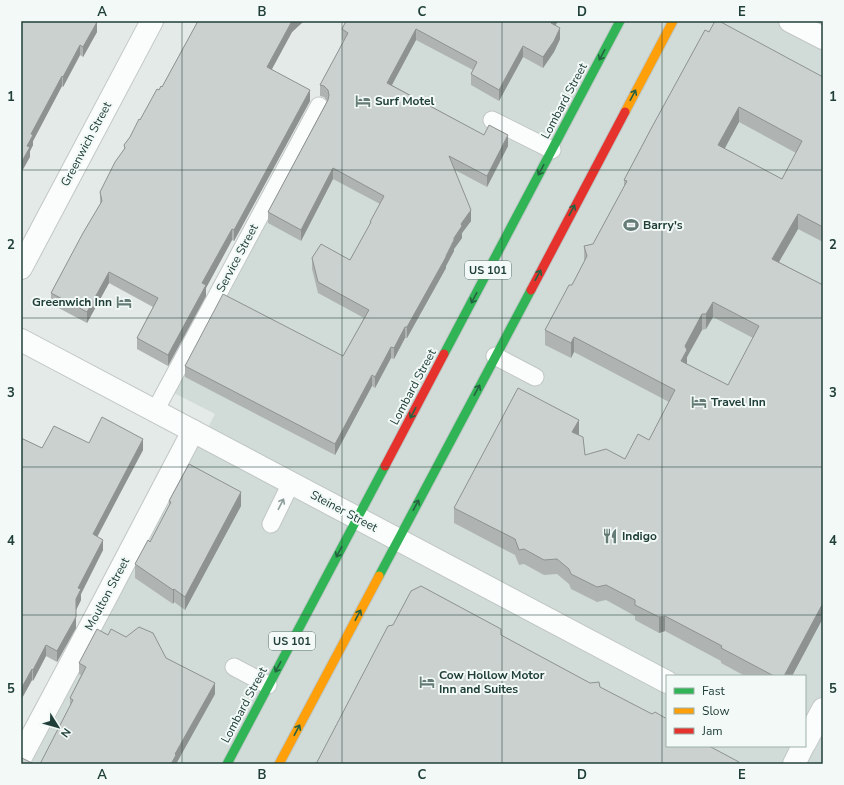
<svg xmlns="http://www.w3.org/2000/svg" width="844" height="785" font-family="'Nunito Sans',sans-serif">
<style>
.built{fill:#d1dcd8;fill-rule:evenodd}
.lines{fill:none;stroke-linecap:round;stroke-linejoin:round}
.lane-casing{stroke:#c1c7c5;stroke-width:19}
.street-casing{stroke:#c1c7c5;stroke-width:24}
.fast-casing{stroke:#bcc6c4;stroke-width:11}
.slow-casing{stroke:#bcc6c4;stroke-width:11}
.jam-casing{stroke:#bcc6c4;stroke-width:11}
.lane{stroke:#fbfcfc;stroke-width:17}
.street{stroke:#fbfcfc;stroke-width:22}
.fast{stroke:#30b455;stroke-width:9}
.slow{stroke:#ff9f0a;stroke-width:9}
.jam{stroke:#e5322d;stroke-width:9}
.wall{fill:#afb4b2;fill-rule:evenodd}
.shaded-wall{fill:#8e9291}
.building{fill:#cbd1cf;stroke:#8e9291;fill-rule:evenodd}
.oneway{stroke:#256241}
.oneway2{stroke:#8e9e9a}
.grid{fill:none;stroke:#203f39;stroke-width:1;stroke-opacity:0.55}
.labels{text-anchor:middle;stroke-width:4;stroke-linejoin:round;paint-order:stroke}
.shield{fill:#f2f9f6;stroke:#5f7772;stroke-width:1}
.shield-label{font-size:11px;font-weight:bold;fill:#203f39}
.poi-label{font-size:12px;font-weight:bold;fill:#203f39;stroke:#f2f9f6;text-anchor:start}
.street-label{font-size:12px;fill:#203f39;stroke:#f2f9f6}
.neatline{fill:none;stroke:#203f39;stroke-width:1.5}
.grid-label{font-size:13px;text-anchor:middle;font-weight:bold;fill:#203f39}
</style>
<rect width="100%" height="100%" fill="#e4eae8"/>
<path class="built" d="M374,21H823V764H31L215,414L172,392ZM667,676H805V746H667Z"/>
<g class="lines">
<g class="lane-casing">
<g id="lane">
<path d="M492,120L552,150"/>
<path d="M495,356L535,377"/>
<path d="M155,411L319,106"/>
<path d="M271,524L291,483"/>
<path d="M234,667L268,685"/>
</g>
</g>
<g class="street-casing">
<g id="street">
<path d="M790,21L823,38"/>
<path d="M21,268L152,21"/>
<path d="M21,340L667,682"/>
<path d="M805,743L823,709"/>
<path d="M21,757L104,601L193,431"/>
<path d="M794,764L803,746"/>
</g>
</g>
<g class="fast-casing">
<g id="fast">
<path d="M444,354L620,21"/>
<path d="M379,576L531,290"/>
<path d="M227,764L385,466"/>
</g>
</g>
<g class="slow-casing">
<g id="slow">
<path d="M625,112L673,21"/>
<path d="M279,764L379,576"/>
</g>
</g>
<g class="jam-casing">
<g id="jam">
<path d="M531,290L625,112"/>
<path d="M385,466L444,354"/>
</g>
</g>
<use href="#lane" class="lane"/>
<use href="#street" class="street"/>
<use href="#fast" class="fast"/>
<use href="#slow" class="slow"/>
<use href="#jam" class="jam"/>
</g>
<g class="wall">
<path d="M21,21H97V32L83,57L80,55L63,87L62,86L33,141V145L30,151V157Z"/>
<path d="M198,21H304L292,32L272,69L310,101L234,241L232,240L206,288V296L168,366L137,349V338L153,307L109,283L87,323L51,304V293L100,204V192L124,150V145L130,137L159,90L162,87Z"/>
<path d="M555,25L560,39L554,52L543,68L523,57L499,101L471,85V74L473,70L416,40L392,85L484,135L508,146L487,187L455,170L471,221L462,233V238L454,249V251L446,266V268L407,338H405L394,359L391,358L375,388L372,386L335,455L185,377V366L343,356L364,318L318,293L312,269V258L350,260L370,224V222L380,204L333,179L301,241L268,223V212L327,101L324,97L320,96V85L344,42L342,40V29Z"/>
<path d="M709,32L823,77V242L798,229L779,262L823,285V618L792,676H745L721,663V661L665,631L659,633L635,620V616L606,600L597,602L571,589L569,584L557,574L544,575L524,564L519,565L515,555L454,523V508L578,435L585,455L625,459L649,440L669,402L574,352L571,358L545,345V330L572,285L584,262V246L593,244L624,187V180L652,127ZM739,122L796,153L782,179L724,149ZM713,317L753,338L728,385L687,364V357L702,330L706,329Z"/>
<path d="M21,438L42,448L89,443L143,450L97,536L103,550L81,594V600L76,610V628L57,662L46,656L33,681L32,680L21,700Z"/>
<path d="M169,501L241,506L185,610L174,602L173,604L135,578V564L150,542L169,506Z"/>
<path d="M108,635L166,658L215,694L176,764L70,706V698L81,675L79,674V663Z"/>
</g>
<g class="shaded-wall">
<path d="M292,21H304L292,32L267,78V67Z"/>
<path d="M552,21H558L551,34V23Z"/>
<path d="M97,22V32L83,57V47Z"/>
<path d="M560,28V39L554,52L543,68V57Z"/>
<path d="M416,29V40L387,94V83Z"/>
<path d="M80,45V55L63,87V77Z"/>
<path d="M523,46V57L499,101V90Z"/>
<path d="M62,76V86L33,141V145L30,151V157L21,173V163L31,134Z"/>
<path d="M310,90V101L234,241V230Z"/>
<path d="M739,107V122L718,161V145Z"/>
<path d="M508,135V146L487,187V176Z"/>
<path d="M333,168V179L301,241V230Z"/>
<path d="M471,210V221L462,233V238L454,249V251L446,266V268L407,338V327L446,256L461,224Z"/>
<path d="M798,214V229L772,274V259Z"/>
<path d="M232,229V240L206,288V296L168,366V355L202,283Z"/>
<path d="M109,272V283L87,323V312Z"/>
<path d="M713,302V317L706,329V314Z"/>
<path d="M702,314V330L687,357V365L681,361L685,346Z"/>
<path d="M405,327V338L394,359V348Z"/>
<path d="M574,337V352L571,358V343Z"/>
<path d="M391,347V358L375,388V377Z"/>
<path d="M372,375V386L335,455V444Z"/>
<path d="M579,420V435L572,447V432Z"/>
<path d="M143,439V450L93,545V534Z"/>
<path d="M241,492V506L185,610V597Z"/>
<path d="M103,540V550L81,594V600L76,610V628L57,662V651L76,599L78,588Z"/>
<path d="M174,589V602L173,604V590Z"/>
<path d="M823,603V618L792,676H784Z"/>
<path d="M665,616V631L659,633V617Z"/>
<path d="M46,645V656L33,681V670Z"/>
<path d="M32,669V680L21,700V689Z"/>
<path d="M215,683V694L176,764H171L175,754Z"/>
</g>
<g class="building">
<path d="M21,21H96L97,22L83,47L80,45L63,77L62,76L31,134L33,135L27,146L30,147L21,163Z"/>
<path d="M198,21H292L267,67L310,90L234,230L232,229L202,283L206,285L168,355L137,338L158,298L109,272L87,312L51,293L83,233L102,201L100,192L115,162L125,148L124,145L130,137L139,119L140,120L157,89L159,90L161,86L162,87Z"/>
<path d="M346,21H552L551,23L560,28L554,41L543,57L523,46L499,90L471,74L477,62L416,29L387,83L484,135L489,125L508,135L487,176L449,156L471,210L461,224L462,226L454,238V240L446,256V257L407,327H405L394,348L391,347L375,377L372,375L335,444L185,366L223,294L343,356L369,310L318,282L312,258L321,244L350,260L371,222H370L384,196L333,168L301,230L268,212L328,100L329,95L328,90L324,86L320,85L348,33L342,29Z"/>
<path d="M715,21H719L823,77V227L798,214L772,259L823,285V603L784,676H774L721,648L722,646L665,616L659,617L635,605V600L606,585L597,587L571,574L569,569L557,559L544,560L524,549L519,550L515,539L454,508L518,388L579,420L572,432L583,437L585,455L606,449L625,459L638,434L649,440L675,390L574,337L571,343L545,330L569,285H572L587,256L584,246L593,244L627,181L624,180L652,127L705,30L709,32ZM739,107L802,141L782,179L718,145ZM713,302L759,326L728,385L681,361L687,350L685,346L702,314H706Z"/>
<path d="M102,417L143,439L93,534L103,540L78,588L81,589L76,599V617L57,651L46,645L33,670L32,669L21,689V438L42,448L54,426L89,443Z"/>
<path d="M189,464L241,492L185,597L174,589L173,590L135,564L148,540L150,542L171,502L169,501Z"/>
<path d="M421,586L501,629V635L590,683L599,682L600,687L652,714L655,712L667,719V746H709L739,762L738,764H316L388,626L393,625L411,591Z"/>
<path d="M139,627L153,633L166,658L215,683L175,754L176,755L171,764H40L73,700L70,698L86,667L79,663L97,629L108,635L111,629L126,637Z"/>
<path d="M21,758H22L34,764H21Z"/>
</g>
<defs><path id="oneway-shaft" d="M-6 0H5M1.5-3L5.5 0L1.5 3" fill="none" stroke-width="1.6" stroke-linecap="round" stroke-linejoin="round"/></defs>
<g class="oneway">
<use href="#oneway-shaft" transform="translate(602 55) rotate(118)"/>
<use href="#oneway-shaft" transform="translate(633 95) rotate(-62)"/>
<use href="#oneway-shaft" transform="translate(541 170) rotate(118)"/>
<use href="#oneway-shaft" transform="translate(572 210) rotate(-62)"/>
<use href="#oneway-shaft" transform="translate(538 275) rotate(-62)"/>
<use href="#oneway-shaft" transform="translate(474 298) rotate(118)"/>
<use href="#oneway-shaft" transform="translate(477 390) rotate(-62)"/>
<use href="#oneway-shaft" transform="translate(413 413) rotate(118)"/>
<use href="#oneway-shaft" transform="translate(416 505) rotate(-62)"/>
<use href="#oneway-shaft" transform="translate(339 552) rotate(118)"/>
<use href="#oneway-shaft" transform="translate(358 615) rotate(-62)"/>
<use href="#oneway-shaft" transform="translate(278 667) rotate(118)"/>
<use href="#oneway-shaft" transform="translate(297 730) rotate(-62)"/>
</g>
<use class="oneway2" href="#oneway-shaft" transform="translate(281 504) rotate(-63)"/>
<path class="grid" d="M182,21V764M342,21V764M502,21V764M662,21V764M21,170H823M21,318H823M21,467H823M21,615H823"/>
<defs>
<g id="hotel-bare" transform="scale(1.2)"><path d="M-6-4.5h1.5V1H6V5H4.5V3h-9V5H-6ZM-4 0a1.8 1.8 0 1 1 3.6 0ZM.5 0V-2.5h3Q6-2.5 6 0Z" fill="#657b76" stroke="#f2f9f6" stroke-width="2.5" paint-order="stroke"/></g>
<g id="stadium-bare" transform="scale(1.2)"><path d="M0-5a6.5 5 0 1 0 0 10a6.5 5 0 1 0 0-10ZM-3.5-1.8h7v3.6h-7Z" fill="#657b76" stroke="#f2f9f6" stroke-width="2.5" paint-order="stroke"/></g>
<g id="restaurant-bare" transform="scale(1.2)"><path d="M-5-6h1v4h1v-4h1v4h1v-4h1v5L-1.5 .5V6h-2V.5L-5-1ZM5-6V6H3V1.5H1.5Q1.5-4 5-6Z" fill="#657b76" stroke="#f2f9f6" stroke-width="2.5" paint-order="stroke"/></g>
</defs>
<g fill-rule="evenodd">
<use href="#hotel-bare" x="363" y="101"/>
<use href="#stadium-bare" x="631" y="225"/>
<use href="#hotel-bare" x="124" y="302"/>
<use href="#hotel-bare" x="699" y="402"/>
<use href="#restaurant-bare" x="610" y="536"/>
<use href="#hotel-bare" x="427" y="682"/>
</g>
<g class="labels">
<g class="shield">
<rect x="465" y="261" width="46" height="18" rx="3"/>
<rect x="269" y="632" width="46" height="18" rx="3"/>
</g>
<g class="shield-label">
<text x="488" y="274">US 101</text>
<text x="292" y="645">US 101</text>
</g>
<g class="poi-label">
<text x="375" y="105">Surf Motel</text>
<text x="643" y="229">Barry's</text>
<text x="112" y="306" text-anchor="end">Greenwich Inn</text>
<text x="711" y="406">Travel Inn</text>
<text x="622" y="540">Indigo</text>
<text x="439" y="679">Cow Hollow Motor<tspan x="439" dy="14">Inn and Suites</tspan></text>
</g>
<g class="street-label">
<text transform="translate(564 101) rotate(-62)" y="4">Lombard Street</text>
<text transform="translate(86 144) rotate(-62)" y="4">Greenwich Street</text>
<text transform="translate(237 258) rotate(-62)" y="4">Service Street</text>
<text transform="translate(413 387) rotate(-62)" y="4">Lombard Street</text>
<text transform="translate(344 511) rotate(28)" y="4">Steiner Street</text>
<text transform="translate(107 594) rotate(-62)" y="4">Moulton Street</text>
<text transform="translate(244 705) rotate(-62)" y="4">Lombard Street</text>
</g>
</g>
<rect width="844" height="785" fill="none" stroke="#f2f9f6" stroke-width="44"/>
<rect x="666" y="675" width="140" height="72" fill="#f2f9f6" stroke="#9eafaa"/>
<rect x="674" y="688" width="20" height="6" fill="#30b455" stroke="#9eafaa"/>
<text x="702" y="695" font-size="12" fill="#203f39">Fast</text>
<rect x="674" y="708" width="20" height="6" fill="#ff9f0a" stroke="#9eafaa"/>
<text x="702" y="715" font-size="12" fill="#203f39">Slow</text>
<rect x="674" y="728" width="20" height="6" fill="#e5322d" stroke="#9eafaa"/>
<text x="702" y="735" font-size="12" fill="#203f39">Jam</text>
<g transform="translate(58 727) rotate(127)" stroke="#f2f9f6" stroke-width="3" paint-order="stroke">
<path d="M0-3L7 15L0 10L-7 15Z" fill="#203f39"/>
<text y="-6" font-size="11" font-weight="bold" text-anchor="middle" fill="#203f39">N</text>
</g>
<rect x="22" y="22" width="800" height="741" class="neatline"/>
<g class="grid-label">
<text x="102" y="16">A</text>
<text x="262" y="16">B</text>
<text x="422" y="16">C</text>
<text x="582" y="16">D</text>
<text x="742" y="16">E</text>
<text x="11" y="101">1</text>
<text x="833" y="101">1</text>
<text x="11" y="249">2</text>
<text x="833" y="249">2</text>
<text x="11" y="397">3</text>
<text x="833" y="397">3</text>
<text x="11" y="545">4</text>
<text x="833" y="545">4</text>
<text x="11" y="693">5</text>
<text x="833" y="693">5</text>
<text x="102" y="779">A</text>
<text x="262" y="779">B</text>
<text x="422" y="779">C</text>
<text x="582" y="779">D</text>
<text x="742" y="779">E</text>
</g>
</svg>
